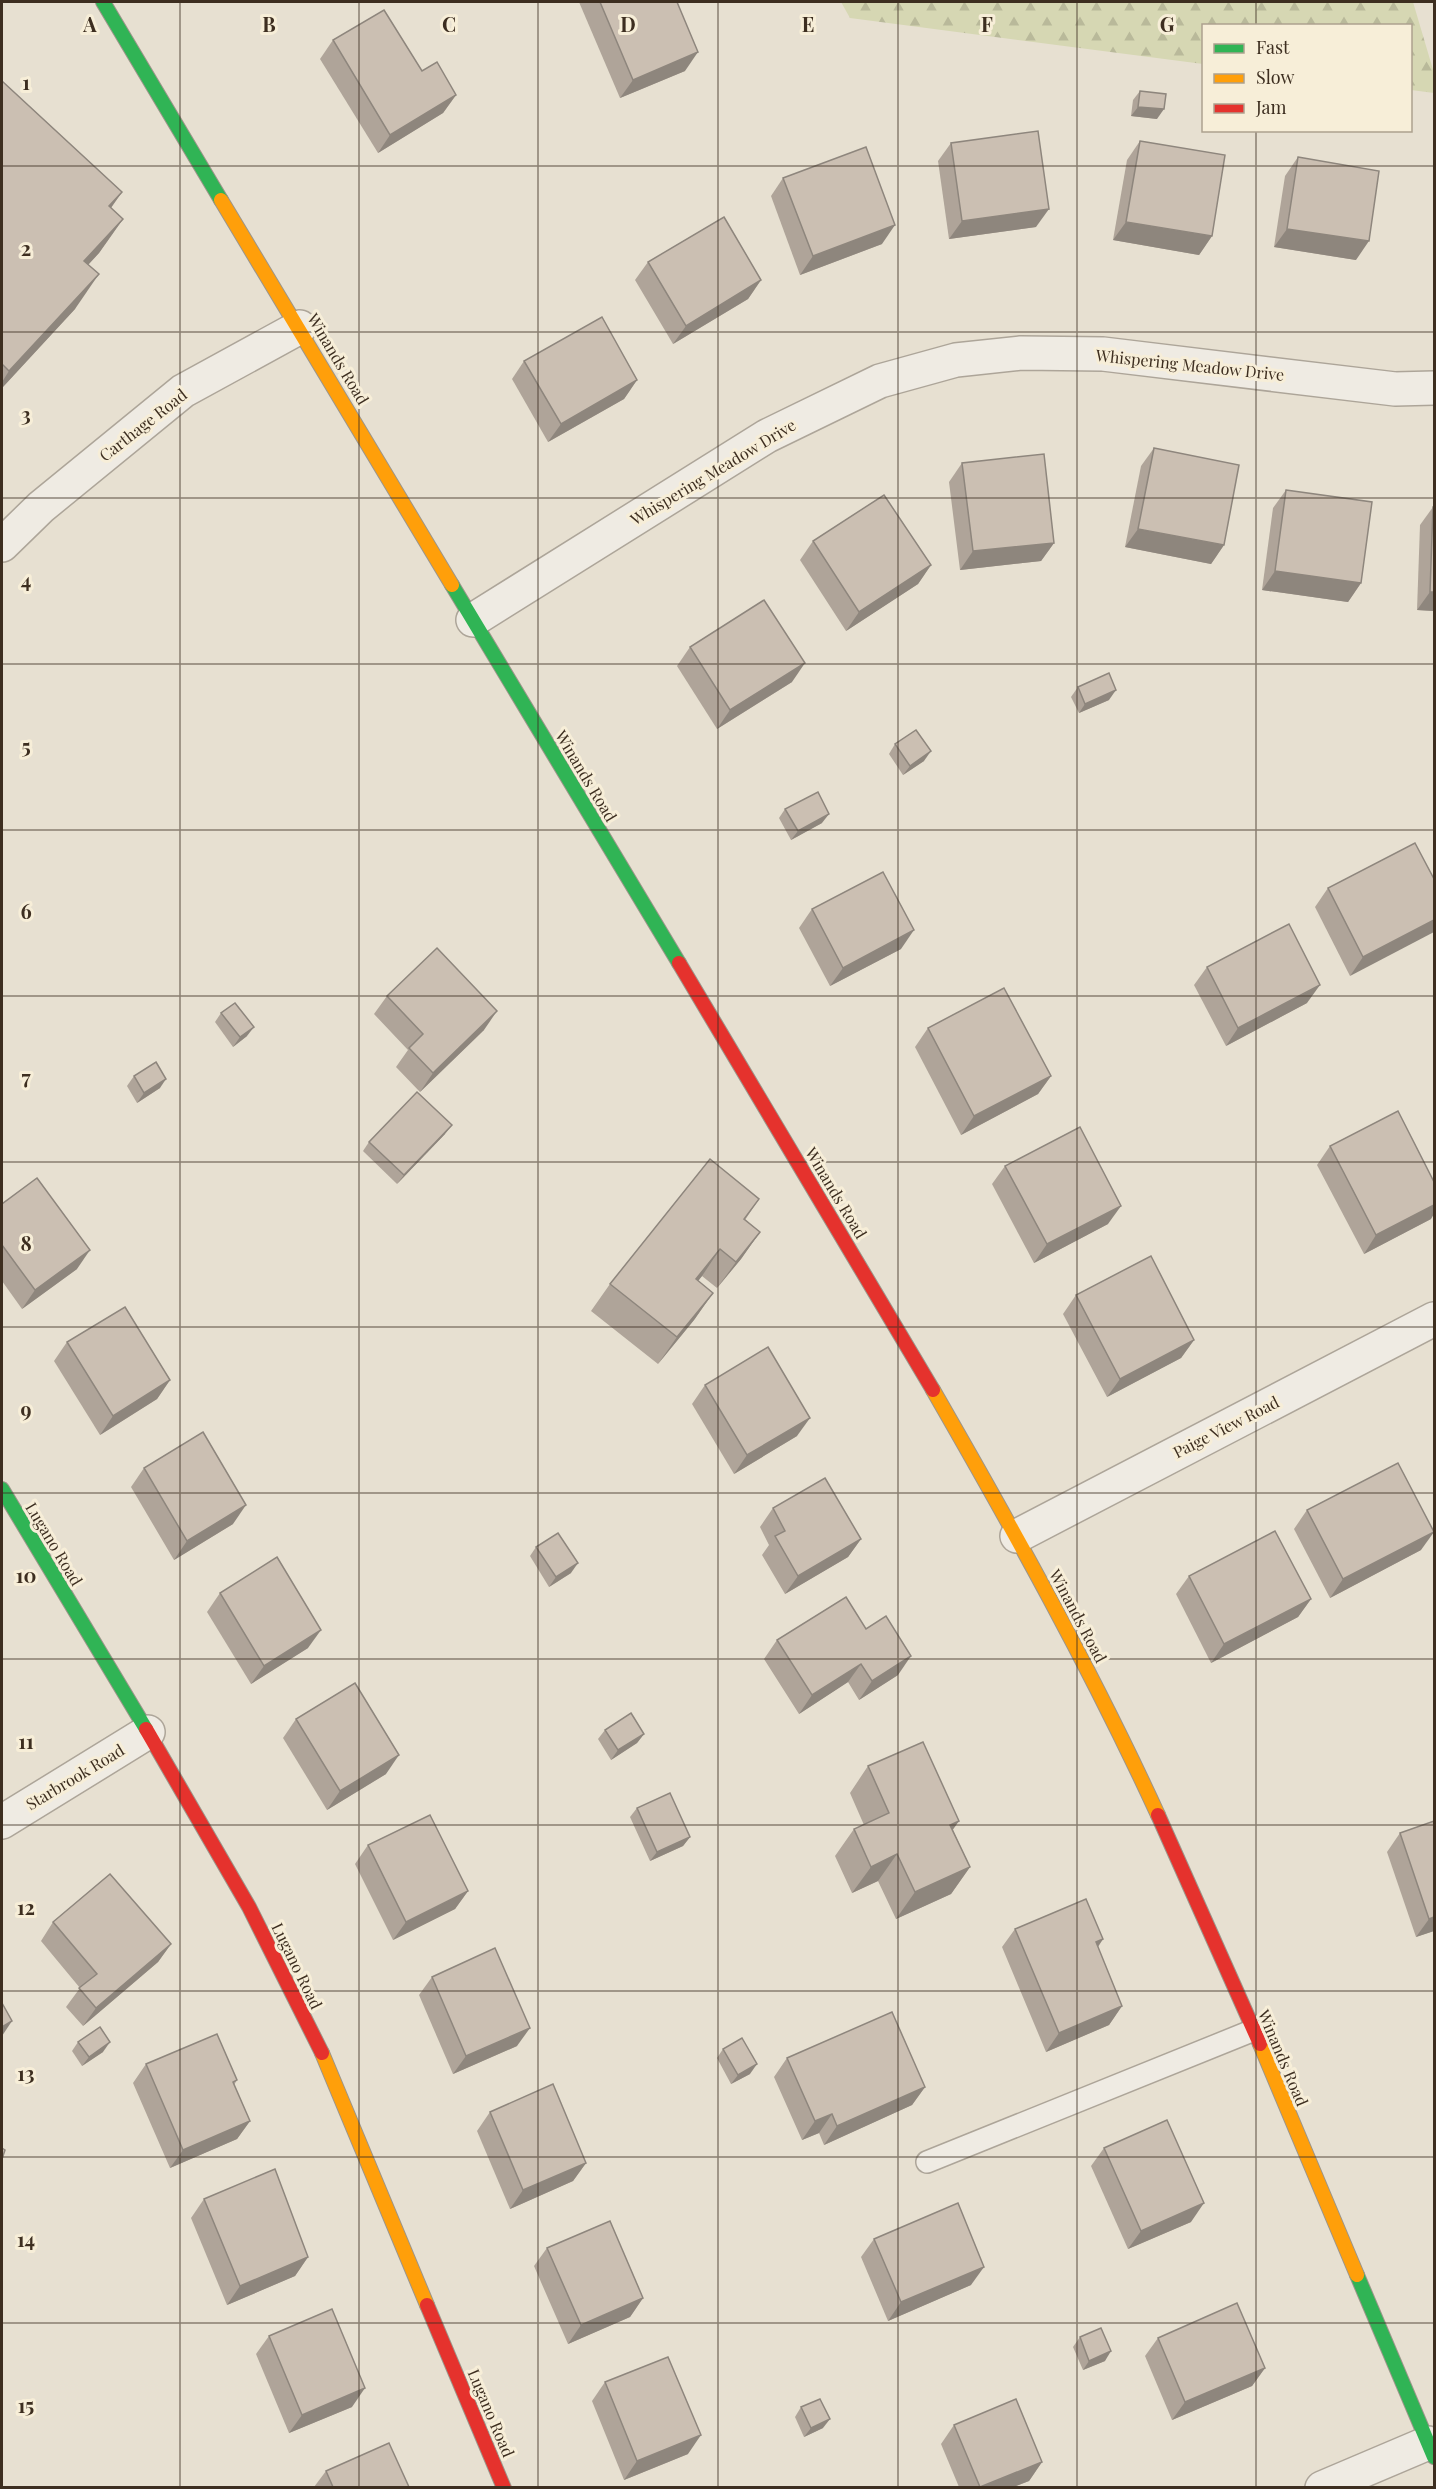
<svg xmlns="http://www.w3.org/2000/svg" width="1436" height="2489" font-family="'Playfair Display',serif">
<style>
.forest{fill:url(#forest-firs)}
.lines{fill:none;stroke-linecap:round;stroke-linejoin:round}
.lane-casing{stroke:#ada599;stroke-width:24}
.street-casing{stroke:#ada599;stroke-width:36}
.fast-casing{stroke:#9c958a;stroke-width:16}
.slow-casing{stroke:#9c958a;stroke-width:16}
.jam-casing{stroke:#9c958a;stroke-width:16}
.lane{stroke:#efebe3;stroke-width:21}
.street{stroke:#efebe3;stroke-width:33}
.fast{stroke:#30b455;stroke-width:14}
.slow{stroke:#ff9f0a;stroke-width:14}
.jam{stroke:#e5322d;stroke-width:14}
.wall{fill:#afa499}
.shaded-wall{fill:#8e867d}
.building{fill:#cbbfb2;stroke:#8e867d;stroke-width:1.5}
.grid{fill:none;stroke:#3d2e20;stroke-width:1.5;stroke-opacity:0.55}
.labels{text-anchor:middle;stroke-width:6;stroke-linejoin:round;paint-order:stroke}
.street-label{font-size:16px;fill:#3d2e20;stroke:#f7eed8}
.grid-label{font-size:20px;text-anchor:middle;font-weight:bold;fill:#3d2e20;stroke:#f7eed8;stroke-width:6;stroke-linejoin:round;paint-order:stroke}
</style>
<defs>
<pattern id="forest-firs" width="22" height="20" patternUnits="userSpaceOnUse" patternTransform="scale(1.5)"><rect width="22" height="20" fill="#d6d7b3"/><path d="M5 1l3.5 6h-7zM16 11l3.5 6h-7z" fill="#b9b99a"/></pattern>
</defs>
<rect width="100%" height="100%" fill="#e7e0d1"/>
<path class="forest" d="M841,2H1413L1434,73V93L1411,90L1410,26H1204L1203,64L850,18Z"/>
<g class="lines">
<g class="lane-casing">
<path id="lane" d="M927,2162L1254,2030"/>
</g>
<g class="street-casing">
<g id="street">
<path d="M2,545L41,507L183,391L300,327"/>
<path d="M473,620L767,436L880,381L956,360L1021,353L1103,354L1395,389L1434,388"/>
<path d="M1017,1536L1434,1319"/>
<path d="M2,1822L148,1732"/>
<path d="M1322,2488L1428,2443"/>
</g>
</g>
<g class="fast-casing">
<g id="fast">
<path d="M103,2L221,200"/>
<path d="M452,585L679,963"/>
<path d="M2,1489L146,1729"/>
<path d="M1357,2275L1434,2457"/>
</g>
</g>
<g class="slow-casing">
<g id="slow">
<path d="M221,200L452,585"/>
<path d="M933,1390C1013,1529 1091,1669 1158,1815"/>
<path d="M1260,2044L1357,2275"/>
<path d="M322,2053L427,2305"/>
</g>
</g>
<g class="jam-casing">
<g id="jam">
<path d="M679,963L933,1390"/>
<path d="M146,1729L249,1907L322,2053"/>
<path d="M1158,1815L1260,2044"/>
<path d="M427,2305L504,2488"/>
</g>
</g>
<use href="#lane" class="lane"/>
<use href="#street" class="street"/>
<use href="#fast" class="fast"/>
<use href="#slow" class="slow"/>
<use href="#jam" class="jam"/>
</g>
<g class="wall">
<path d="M579,2H677L685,71L620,98Z"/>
<path d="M333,40L422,71L456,95L443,113L378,153L320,59Z"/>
<path d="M2,81L122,192L111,208L123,219L99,253L88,265L75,309L2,388Z"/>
<path d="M1140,91L1157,119L1131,116L1133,100Z"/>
<path d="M1140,141L1212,236L1199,255L1113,240L1127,160Z"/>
<path d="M951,143L1036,227L949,239L938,161Z"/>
<path d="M1298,157L1356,260L1274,247L1285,176Z"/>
<path d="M783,178L882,244L800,275L771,196Z"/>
<path d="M648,262L761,280L748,299L673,344L635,280Z"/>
<path d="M524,361L637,380L624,399L548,442L512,379Z"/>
<path d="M1154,448L1224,545L1211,564L1125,547L1141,466Z"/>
<path d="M962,463L1054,543L1041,561L960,570L949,482Z"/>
<path d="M1286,490L1361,583L1348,602L1262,590L1273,508Z"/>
<path d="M1433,507L1434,611L1417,610L1420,525Z"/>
<path d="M813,541L931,565L918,584L846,631L800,560Z"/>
<path d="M690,647L792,682L717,729L677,666Z"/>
<path d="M1078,687L1109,700L1079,713L1071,697Z"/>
<path d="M895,744L924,761L903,775L889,754Z"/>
<path d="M785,809L822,823L791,840L779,818Z"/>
<path d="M1434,879L1350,976L1315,907L1328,888Z"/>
<path d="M812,909L901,949L830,986L799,928Z"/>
<path d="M1207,967L1307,1003L1226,1046L1194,985Z"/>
<path d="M387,996L484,1030L420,1092L396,1067L408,1050L374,1014Z"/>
<path d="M221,1013L247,1036L233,1047L215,1022Z"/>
<path d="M928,1028L1051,1076L1038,1094L961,1135L915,1047Z"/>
<path d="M134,1076L160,1088L137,1103L127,1086Z"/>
<path d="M445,1134L397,1184L363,1151L369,1142Z"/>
<path d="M1330,1146L1431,1219L1364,1254L1317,1165Z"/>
<path d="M1005,1166L1108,1224L1034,1263L992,1184Z"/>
<path d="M759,1199L745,1220L760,1232L741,1259L717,1288L702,1276L698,1281L713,1293L694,1320L658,1364L591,1311L610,1284Z"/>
<path d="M2,1204L77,1269L22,1309L2,1281Z"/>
<path d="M1076,1295L1194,1340L1181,1358L1107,1397L1063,1314Z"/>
<path d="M67,1342L170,1380L157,1399L100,1435L54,1361Z"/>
<path d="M705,1385L797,1436L734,1474L692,1404Z"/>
<path d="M144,1468L233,1524L174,1560L131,1487Z"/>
<path d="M773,1508L861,1539L848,1557L785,1594L762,1555L769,1545L760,1527Z"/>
<path d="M1307,1510L1421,1550L1330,1598L1294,1529Z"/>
<path d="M536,1547L571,1573L549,1587L530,1556Z"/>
<path d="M1189,1576L1311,1599L1298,1617L1211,1663L1176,1594Z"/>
<path d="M220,1593L308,1648L251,1684L207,1612Z"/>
<path d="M866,1629L898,1675L859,1700L848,1682L799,1714L764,1659L777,1640Z"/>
<path d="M296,1719L386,1774L327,1810L283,1738Z"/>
<path d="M605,1730L644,1734L637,1743L611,1760L598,1739Z"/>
<path d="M868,1766L953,1830L970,1867L951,1894L896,1919L878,1881L852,1893L835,1856L854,1829L864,1825L850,1793Z"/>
<path d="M637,1808L690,1837L683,1846L650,1861L630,1817Z"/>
<path d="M1400,1833L1434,1931L1416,1937L1387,1852Z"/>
<path d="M368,1845L468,1891L455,1909L393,1940L355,1864Z"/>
<path d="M53,1922L171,1944L158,1962L83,2026L66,2007L80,1988L41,1941Z"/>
<path d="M1015,1929L1103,1939L1098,1947L1122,2006L1109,2025L1046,2052L1002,1947Z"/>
<path d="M432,1977L517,2046L453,2074L419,1995Z"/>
<path d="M78,2042L103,2052L82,2066L72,2051Z"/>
<path d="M723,2049L750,2074L731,2084L717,2058Z"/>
<path d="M787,2058L925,2087L912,2105L824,2145L819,2133L802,2140L774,2077Z"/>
<path d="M146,2064L237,2080L234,2085L250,2121L237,2139L170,2168L133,2083Z"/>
<path d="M490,2112L586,2163L573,2181L510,2209L477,2131Z"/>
<path d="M1104,2148L1191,2222L1128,2249L1091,2166Z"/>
<path d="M204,2199L308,2257L295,2276L227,2305L191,2218Z"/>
<path d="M874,2239L971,2285L888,2321L861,2257Z"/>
<path d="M547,2248L643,2298L630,2317L568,2344L534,2266Z"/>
<path d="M269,2336L352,2407L289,2433L256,2354Z"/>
<path d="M1080,2337L1105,2361L1083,2370L1073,2347Z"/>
<path d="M1158,2338L1265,2368L1252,2386L1172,2420L1145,2356Z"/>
<path d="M605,2382L688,2454L624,2480L592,2401Z"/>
<path d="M801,2407L823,2428L804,2437L795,2417Z"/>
<path d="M954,2425L1042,2462L1029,2481L1013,2487H959L941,2444Z"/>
<path d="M326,2471L409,2487H314Z"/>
</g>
<g class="shaded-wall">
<path d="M698,52L685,71L620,98L633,80Z"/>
<path d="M456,95L443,113L378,153L390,135Z"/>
<path d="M1138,107L1164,109L1157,119L1131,116Z"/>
<path d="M122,192L98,226L109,206Z"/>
<path d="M1049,209L1036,227L949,239L962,221Z"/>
<path d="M123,219L99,253L60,295L84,261Z"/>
<path d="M1126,222L1212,236L1199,255L1113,240Z"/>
<path d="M895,225L882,244L800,275L813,256Z"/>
<path d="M1287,229L1369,241L1356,260L1274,247Z"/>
<path d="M99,274L75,309L2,388V382L9,371Z"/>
<path d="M761,280L748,299L673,344L686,326Z"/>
<path d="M637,380L624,399L548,442L561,424Z"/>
<path d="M1138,529L1224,545L1211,564L1125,547Z"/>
<path d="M1054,543L1041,561L960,570L973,551Z"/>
<path d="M931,565L918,584L846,631L859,612Z"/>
<path d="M1275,571L1361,583L1348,602L1262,590Z"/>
<path d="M1430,592H1434V611L1417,610Z"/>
<path d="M805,663L792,682L717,729L730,710Z"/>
<path d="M1116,690L1109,700L1079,713L1085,704Z"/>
<path d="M931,751L924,761L903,775L910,766Z"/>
<path d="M829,814L822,823L791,840L798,831Z"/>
<path d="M1434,920V932L1350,976L1363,957Z"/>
<path d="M914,930L901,949L830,986L843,968Z"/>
<path d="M1320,985L1307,1003L1226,1046L1238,1028Z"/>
<path d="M497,1011L484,1030L420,1092L433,1073Z"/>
<path d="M254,1027L247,1036L233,1047L240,1037Z"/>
<path d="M1051,1076L1038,1094L961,1135L974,1116Z"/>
<path d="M166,1079L160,1088L137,1103L144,1093Z"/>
<path d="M452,1125L445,1134L397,1184L404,1175Z"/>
<path d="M1434,1205V1214L1431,1219L1364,1254L1376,1235Z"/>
<path d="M1121,1206L1108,1224L1034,1263L1047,1244Z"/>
<path d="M760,1232L741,1259L717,1288L736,1262Z"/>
<path d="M720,1249L702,1276L678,1306L696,1279Z"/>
<path d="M90,1250L77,1269L22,1309L35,1290Z"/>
<path d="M713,1293L694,1320L658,1364L677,1337Z"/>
<path d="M1194,1340L1181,1358L1107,1397L1120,1379Z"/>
<path d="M170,1380L157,1399L100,1435L113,1416Z"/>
<path d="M810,1418L797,1436L734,1474L747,1455Z"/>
<path d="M246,1505L233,1524L174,1560L187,1541Z"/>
<path d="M1434,1532L1421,1550L1330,1598L1343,1579Z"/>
<path d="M861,1539L848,1557L785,1594L798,1576Z"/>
<path d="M578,1563L571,1573L549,1587L556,1577Z"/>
<path d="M1311,1599L1298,1617L1211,1663L1224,1644Z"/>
<path d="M321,1630L308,1648L251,1684L264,1666Z"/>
<path d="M911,1656L898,1675L859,1700L872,1681Z"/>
<path d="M861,1664L848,1682L799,1714L812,1695Z"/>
<path d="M644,1734L637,1743L611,1760L618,1750Z"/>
<path d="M399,1755L386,1774L327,1810L340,1791Z"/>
<path d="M959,1821L940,1848L950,1825Z"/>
<path d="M690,1837L683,1846L650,1861L657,1852Z"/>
<path d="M897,1854L878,1881L852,1893L871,1867Z"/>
<path d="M970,1867L951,1894L896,1919L915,1892Z"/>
<path d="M468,1891L455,1909L393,1940L406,1922Z"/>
<path d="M1434,1917V1931L1416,1937L1429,1919Z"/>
<path d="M1103,1939L1090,1958L1096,1942Z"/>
<path d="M171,1944L158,1962L83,2026L96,2008Z"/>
<path d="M1122,2006L1109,2025L1046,2052L1059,2033Z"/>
<path d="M12,2021L2,2036V2027Z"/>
<path d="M530,2028L517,2046L453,2074L466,2056Z"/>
<path d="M110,2042L103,2052L82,2066L89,2057Z"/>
<path d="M757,2064L750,2074L731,2084L738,2075Z"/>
<path d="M925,2087L912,2105L824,2145L837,2126Z"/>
<path d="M832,2114L819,2133L802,2140L815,2121Z"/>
<path d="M250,2121L237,2139L170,2168L183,2150Z"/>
<path d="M586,2163L573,2181L510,2209L523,2190Z"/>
<path d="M1204,2203L1191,2222L1128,2249L1141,2231Z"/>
<path d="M308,2257L295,2276L227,2305L240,2286Z"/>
<path d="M984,2267L971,2285L888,2321L901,2302Z"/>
<path d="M643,2298L630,2317L568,2344L581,2325Z"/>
<path d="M1111,2351L1105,2361L1083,2370L1089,2361Z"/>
<path d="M1265,2368L1252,2386L1172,2420L1185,2402Z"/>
<path d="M365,2388L352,2407L289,2433L302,2415Z"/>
<path d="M830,2419L823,2428L804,2437L811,2428Z"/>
<path d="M701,2435L688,2454L624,2480L637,2461Z"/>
<path d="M1042,2462L1029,2481L1013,2487H981Z"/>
</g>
<g class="building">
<path d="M600,2H677L698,52L633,80Z"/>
<path d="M384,10L422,71L437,62L456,95L390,135L333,40Z"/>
<path d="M2,81L122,192L109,206L123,219L84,261L99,274L9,371L2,364Z"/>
<path d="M1140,91L1166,94L1164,109L1138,107Z"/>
<path d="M1038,131L1049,209L962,221L951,143Z"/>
<path d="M1140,141L1225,155L1212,236L1126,222Z"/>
<path d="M866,147L895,225L813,256L783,178Z"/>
<path d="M1298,157L1379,171L1369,241L1287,229Z"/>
<path d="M724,217L761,280L686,326L648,262Z"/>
<path d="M602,317L637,380L561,424L524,361Z"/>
<path d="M1154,448L1239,465L1224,545L1138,529Z"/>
<path d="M1044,454L1054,543L973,551L962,463Z"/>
<path d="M1286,490L1372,502L1361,583L1275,571Z"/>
<path d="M884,495L931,565L859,612L813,541Z"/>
<path d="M1433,507H1434V592H1430Z"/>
<path d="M764,600L805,663L730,710L690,647Z"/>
<path d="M1109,673L1116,690L1085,704L1078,687Z"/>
<path d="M916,730L931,751L910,766L895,744Z"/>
<path d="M818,792L829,814L798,831L785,809Z"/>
<path d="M1415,843L1434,879V920L1363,957L1328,888Z"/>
<path d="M883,872L914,930L843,968L812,909Z"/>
<path d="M1289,924L1320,985L1238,1028L1207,967Z"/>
<path d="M437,948L497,1011L433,1073L409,1048L423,1034L387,996Z"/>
<path d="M1004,988L1051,1076L974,1116L928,1028Z"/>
<path d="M235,1003L254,1027L240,1037L221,1013Z"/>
<path d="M156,1062L166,1079L144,1093L134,1076Z"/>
<path d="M417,1092L452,1125L404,1175L369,1142Z"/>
<path d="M1398,1111L1434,1182V1205L1376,1235L1330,1146Z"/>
<path d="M1080,1127L1121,1206L1047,1244L1005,1166Z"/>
<path d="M710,1159L759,1199L744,1219L760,1232L736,1262L720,1249L696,1279L713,1293L677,1337L610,1284Z"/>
<path d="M37,1178L90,1250L35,1290L2,1245V1204Z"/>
<path d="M1151,1256L1194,1340L1120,1379L1076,1295Z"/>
<path d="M125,1307L170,1380L113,1416L67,1342Z"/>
<path d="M768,1347L810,1418L747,1455L705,1385Z"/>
<path d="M203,1432L246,1505L187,1541L144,1468Z"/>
<path d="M1398,1463L1434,1532L1343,1579L1307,1510Z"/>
<path d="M825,1478L861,1539L798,1576L775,1536L785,1531L773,1508Z"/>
<path d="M1275,1531L1311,1599L1224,1644L1189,1576Z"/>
<path d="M558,1533L578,1563L556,1577L536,1547Z"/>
<path d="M277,1557L321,1630L264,1666L220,1593Z"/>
<path d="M846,1597L866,1629L886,1616L911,1656L872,1681L861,1664L812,1695L777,1640Z"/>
<path d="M355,1683L399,1755L340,1791L296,1719Z"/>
<path d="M631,1713L644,1734L618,1750L605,1730Z"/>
<path d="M923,1742L959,1821L950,1825L970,1867L915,1892L897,1854L871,1867L854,1829L889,1813L868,1766Z"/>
<path d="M670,1793L690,1837L657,1852L637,1808Z"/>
<path d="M430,1815L468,1891L406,1922L368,1845Z"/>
<path d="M1434,1821V1917L1429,1919L1400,1833Z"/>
<path d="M110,1874L171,1944L96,2008L79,1988L97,1974L53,1922Z"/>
<path d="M1086,1899L1103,1939L1096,1942L1122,2006L1059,2033L1015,1929Z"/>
<path d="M495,1948L530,2028L466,2056L432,1977Z"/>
<path d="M2,2003L12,2021L2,2027Z"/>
<path d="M892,2012L925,2087L837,2126L832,2114L815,2121L787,2058Z"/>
<path d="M100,2027L110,2042L89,2057L78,2042Z"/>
<path d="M217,2034L237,2080L233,2082L250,2121L183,2150L146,2064Z"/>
<path d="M742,2038L757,2064L738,2075L723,2049Z"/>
<path d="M553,2084L586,2163L523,2190L490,2112Z"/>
<path d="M1167,2120L1204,2203L1141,2231L1104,2148Z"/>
<path d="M2,2148L5,2150L2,2159Z"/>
<path d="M275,2169L308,2257L240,2286L204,2199Z"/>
<path d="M958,2203L984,2267L901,2302L874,2239Z"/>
<path d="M610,2221L643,2298L581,2325L547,2248Z"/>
<path d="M1237,2303L1265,2368L1185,2402L1158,2338Z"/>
<path d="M332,2309L365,2388L302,2415L269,2336Z"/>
<path d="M1101,2328L1111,2351L1089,2361L1080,2337Z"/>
<path d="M668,2357L701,2435L637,2461L605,2382Z"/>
<path d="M820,2399L830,2419L811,2428L801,2407Z"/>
<path d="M1016,2399L1042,2462L980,2487L954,2425Z"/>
<path d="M389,2443L409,2487H333L326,2471Z"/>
</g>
<path class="grid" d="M180,2V2488M359,2V2488M538,2V2488M718,2V2488M898,2V2488M1077,2V2488M1256,2V26M1256,130V2488M2,166H1434M2,332H1434M2,498H1434M2,664H1434M2,830H1434M2,996H1434M2,1162H1434M2,1327H1434M2,1493H1434M2,1659H1434M2,1825H1434M2,1991H1434M2,2157H1434M2,2323H1434"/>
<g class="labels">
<g class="street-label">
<text transform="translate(338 359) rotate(59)" y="6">Winands Road</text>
<text transform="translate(1190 365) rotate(6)" y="6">Whispering Meadow Drive</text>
<text transform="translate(143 425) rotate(-38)" y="6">Carthage Road</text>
<text transform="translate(713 472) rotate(-31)" y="6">Whispering Meadow Drive</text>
<text transform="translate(586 776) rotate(59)" y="6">Winands Road</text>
<text transform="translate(836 1193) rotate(59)" y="6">Winands Road</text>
<text transform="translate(1226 1427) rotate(-27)" y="6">Paige View Road</text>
<text transform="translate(54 1544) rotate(59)" y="6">Lugano Road</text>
<text transform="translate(1078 1616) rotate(62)" y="6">Winands Road</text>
<text transform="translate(75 1777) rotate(-31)" y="6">Starbrook Road</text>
<text transform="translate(297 1966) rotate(64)" y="6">Lugano Road</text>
<text transform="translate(1283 2058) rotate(67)" y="6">Winands Road</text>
<text transform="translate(491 2413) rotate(67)" y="6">Lugano Road</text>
</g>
</g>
<g class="grid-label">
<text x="90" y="32">A</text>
<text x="269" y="32">B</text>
<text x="449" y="32">C</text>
<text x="628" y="32">D</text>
<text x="808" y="32">E</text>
<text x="987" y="32">F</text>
<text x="1167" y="32">G</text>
<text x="26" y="90">1</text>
<text x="26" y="256">2</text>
<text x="26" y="422">3</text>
<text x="26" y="588">4</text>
<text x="26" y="754">5</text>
<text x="26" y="919">6</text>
<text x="26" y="1085">7</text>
<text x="26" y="1251">8</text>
<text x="26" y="1417">9</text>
<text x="26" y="1583">10</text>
<text x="26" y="1749">11</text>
<text x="26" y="1915">12</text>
<text x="26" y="2081">13</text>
<text x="26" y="2247">14</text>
<text x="26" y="2413">15</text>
</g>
<rect width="1436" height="2489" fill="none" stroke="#3d2e20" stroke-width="6"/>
<rect x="1202" y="24" width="210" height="108" fill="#f7eed8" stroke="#ada18e" stroke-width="1.5"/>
<rect x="1214" y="44" width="30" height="9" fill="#30b455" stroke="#ada18e" stroke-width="1.5"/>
<text x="1256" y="54" font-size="18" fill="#3d2e20">Fast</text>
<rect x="1214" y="74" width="30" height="9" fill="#ff9f0a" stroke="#ada18e" stroke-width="1.5"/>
<text x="1256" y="84" font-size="18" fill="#3d2e20">Slow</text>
<rect x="1214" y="104" width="30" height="9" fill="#e5322d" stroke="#ada18e" stroke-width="1.5"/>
<text x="1256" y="114" font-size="18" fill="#3d2e20">Jam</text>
</svg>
